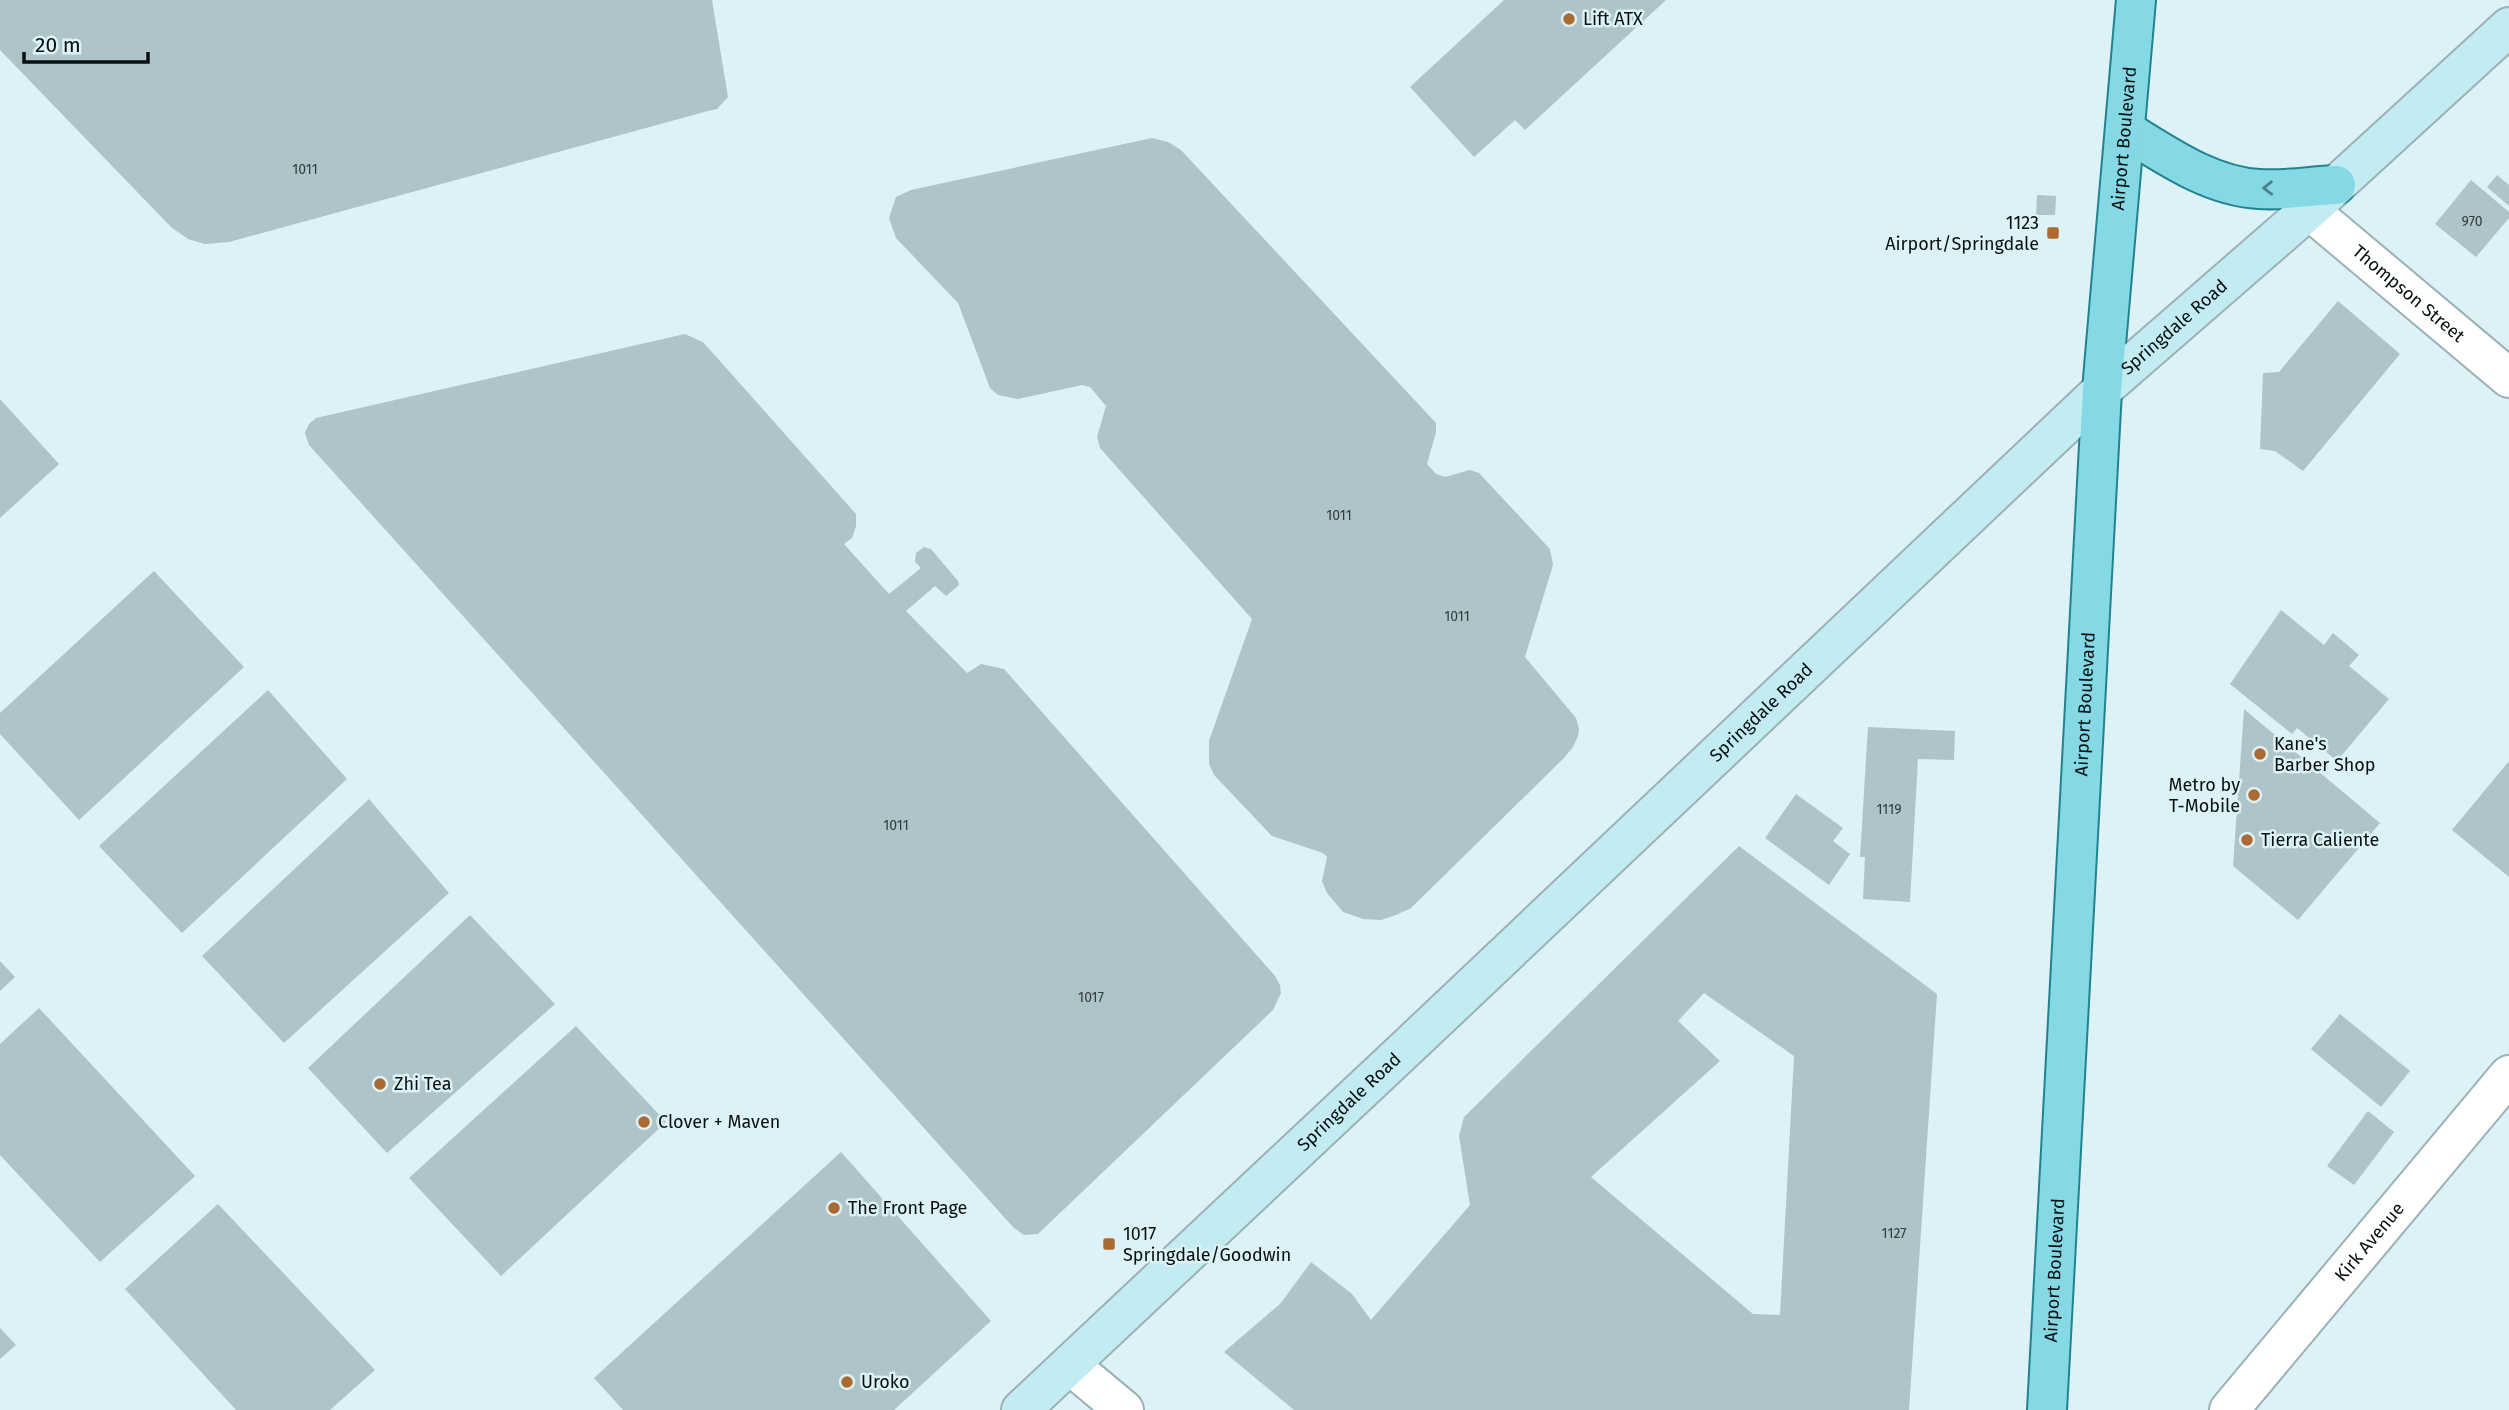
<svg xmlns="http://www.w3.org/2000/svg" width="2509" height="1410" font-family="'Fira Sans',sans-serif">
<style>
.building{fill:#aec4c8;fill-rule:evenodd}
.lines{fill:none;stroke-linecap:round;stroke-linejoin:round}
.minor-casing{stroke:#9cb1b5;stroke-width:42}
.tertiary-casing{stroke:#9cb1b5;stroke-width:42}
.secondary-casing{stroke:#9cb1b5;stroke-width:42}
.primary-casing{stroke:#238290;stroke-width:42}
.minor{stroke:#fff;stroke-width:38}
.tertiary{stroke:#fff;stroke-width:38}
.secondary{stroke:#c2ecf2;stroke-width:38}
.primary{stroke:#84d9e5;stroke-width:38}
.oneway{stroke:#4c7f86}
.poi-dot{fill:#aa6a32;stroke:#dcf2f6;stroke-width:2.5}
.labels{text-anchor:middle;stroke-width:5;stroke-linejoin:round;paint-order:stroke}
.number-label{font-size:14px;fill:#323d3f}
.poi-label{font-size:18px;fill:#081011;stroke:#dcf2f6;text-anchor:start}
.street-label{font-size:18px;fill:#081011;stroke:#dcf2f6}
</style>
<rect width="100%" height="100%" fill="#dcf2f6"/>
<g class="building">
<path d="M0,0H712L728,97L717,109L708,111L229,242L205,244L188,239L171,227L0,50Z"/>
<path d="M1504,0H1666L1525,130L1515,120L1474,157L1410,87Z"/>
<path d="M1152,138L1168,142L1181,150L1436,423V432L1427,464L1436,474L1445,477L1470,470L1479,473L1550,549L1553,565L1525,657L1576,718L1579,729L1578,736L1573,747L1564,758L1411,908L1396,915L1381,920L1363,919L1343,912L1327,893L1322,881L1327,857L1323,853L1272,836L1214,775L1209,764V741L1252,619L1100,448L1097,437L1106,406L1090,387L1082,385L1018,399L998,395L990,388L958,303L896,238L889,218L896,197L911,190Z"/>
<path d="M2497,175L2509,185V206L2487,187Z"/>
<path d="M2471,180L2509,212V218L2476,257L2435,224Z"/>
<path d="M2037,195L2056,196L2055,215H2036Z"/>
<path d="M2338,301L2400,354L2303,471L2275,451L2260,449L2263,373L2279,372Z"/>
<path d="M685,334L703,342L856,514V526L852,538L844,544L889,594L921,568L915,562L916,553L924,547L931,549L958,581L959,585L946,596L935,586L906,611L967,673L981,664L1004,669L1275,976L1280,985L1281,993L1273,1010L1038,1234L1024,1235L1013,1227L309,445L305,433L309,424L316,418Z"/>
<path d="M0,399L59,464L0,518Z"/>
<path d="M154,571L244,667L79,820L0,734V713Z"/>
<path d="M2281,610L2324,645L2333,633L2359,655L2349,666L2389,699L2337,761L2297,728L2292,734L2230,684Z"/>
<path d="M268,690L347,779L182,933L99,846Z"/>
<path d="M2244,709L2380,823L2298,920L2233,866Z"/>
<path d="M1868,727L1955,731L1954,760L1918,759L1910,902L1863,899L1865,857H1860Z"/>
<path d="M2509,761V877L2452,830Z"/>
<path d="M1796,794L1843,828L1833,841L1850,854L1829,885L1765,838Z"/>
<path d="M369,799L449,893L284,1043L202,956Z"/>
<path d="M1739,846L1937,994L1909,1410H1294L1224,1352L1281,1303L1311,1262L1352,1294L1371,1320L1470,1205L1459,1136L1464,1117ZM1704,993L1794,1056L1780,1315L1753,1314L1591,1177L1720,1061L1678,1021Z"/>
<path d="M470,915L555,1004L387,1153L308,1068Z"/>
<path d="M0,961L15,977L0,991Z"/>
<path d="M39,1008L195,1176L100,1262L0,1155V1044Z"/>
<path d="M2340,1014L2410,1071L2381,1107L2311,1049Z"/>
<path d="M576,1026L666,1122L501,1276L409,1178Z"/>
<path d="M2368,1111L2394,1132L2354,1185L2327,1166Z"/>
<path d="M841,1152L991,1321L894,1410H623L594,1378Z"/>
<path d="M218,1204L375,1370L330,1410H236L125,1289Z"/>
<path d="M0,1328L16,1345L0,1359Z"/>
</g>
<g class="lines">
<g class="minor-casing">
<g id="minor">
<path id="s1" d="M2309,210L2509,378"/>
<path id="s2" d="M2229,1410L2509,1075"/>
</g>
</g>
<g class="tertiary-casing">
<path id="tertiary" d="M1070,1365L1124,1410"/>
</g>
<g class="secondary-casing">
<g id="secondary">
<path id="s3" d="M1021,1410L1413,1042L2102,390L2309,210L2509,27"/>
</g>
</g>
<g class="primary-casing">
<g id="primary">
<path d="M2125,130C2166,155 2209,186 2259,189C2284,191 2311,186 2336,185"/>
<path id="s4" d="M2047,1410L2102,390L2136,0"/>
</g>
</g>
<use href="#minor" class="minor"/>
<use href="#tertiary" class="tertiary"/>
<use href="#secondary" class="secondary"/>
<use href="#primary" class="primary"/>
</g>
<defs><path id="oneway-chevron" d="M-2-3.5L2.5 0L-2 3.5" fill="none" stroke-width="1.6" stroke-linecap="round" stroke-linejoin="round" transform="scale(1.75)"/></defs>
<use class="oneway" href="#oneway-chevron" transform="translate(2268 188) rotate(179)"/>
<g class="poi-dot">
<circle cx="1569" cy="19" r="7"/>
<rect x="2046" y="226" width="14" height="14" rx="3.5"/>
<circle cx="2260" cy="754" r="7"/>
<circle cx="2254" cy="795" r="7"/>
<circle cx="2247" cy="840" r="7"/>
<circle cx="380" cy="1084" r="7"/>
<circle cx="644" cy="1122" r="7"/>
<circle cx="834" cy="1208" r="7"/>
<rect x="1102" y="1237" width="14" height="14" rx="3.5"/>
<circle cx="847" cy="1382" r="7"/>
</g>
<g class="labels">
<g class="number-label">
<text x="305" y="174">1011</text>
<text x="2472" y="226">970</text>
<text x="1339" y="520">1011</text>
<text x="1457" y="621">1011</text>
<text x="1889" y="814">1119</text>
<text x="896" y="830">1011</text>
<text x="1091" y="1002">1017</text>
<text x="1894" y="1238">1127</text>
</g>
<g class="poi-label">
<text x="1583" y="25">Lift ATX</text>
<text x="2039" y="229" text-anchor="end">1123<tspan x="2039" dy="21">Airport/Springdale</tspan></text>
<text x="2274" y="750">Kane's<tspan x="2274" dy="21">Barber Shop</tspan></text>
<text x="2240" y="791" text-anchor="end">Metro by<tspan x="2240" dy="21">T-Mobile</tspan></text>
<text x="2261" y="846">Tierra Caliente</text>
<text x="394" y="1090">Zhi Tea</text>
<text x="658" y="1128">Clover + Maven</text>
<text x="848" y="1214">The Front Page</text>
<text x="1123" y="1240">1017<tspan x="1123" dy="21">Springdale/Goodwin</tspan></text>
<text x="861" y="1388">Uroko</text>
</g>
<g class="street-label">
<text dy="6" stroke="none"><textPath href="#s4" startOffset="1274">Airport Boulevard</textPath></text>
<text dy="6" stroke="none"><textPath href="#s1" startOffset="130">Thompson Street</textPath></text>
<text dy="6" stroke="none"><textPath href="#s3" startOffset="1582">Springdale Road</textPath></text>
<text dy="6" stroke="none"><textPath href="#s4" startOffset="707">Airport Boulevard</textPath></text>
<text dy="6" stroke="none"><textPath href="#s3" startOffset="1017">Springdale Road</textPath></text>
<text dy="6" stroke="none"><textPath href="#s3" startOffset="450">Springdale Road</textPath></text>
<text dy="6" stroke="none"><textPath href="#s2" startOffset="219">Kirk Avenue</textPath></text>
<text dy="6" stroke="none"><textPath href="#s4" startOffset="140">Airport Boulevard</textPath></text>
</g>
</g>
<path d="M24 52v10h124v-10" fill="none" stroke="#081011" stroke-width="3.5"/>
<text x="35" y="52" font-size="21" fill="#081011" stroke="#dcf2f6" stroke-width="5" paint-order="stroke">20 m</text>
</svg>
